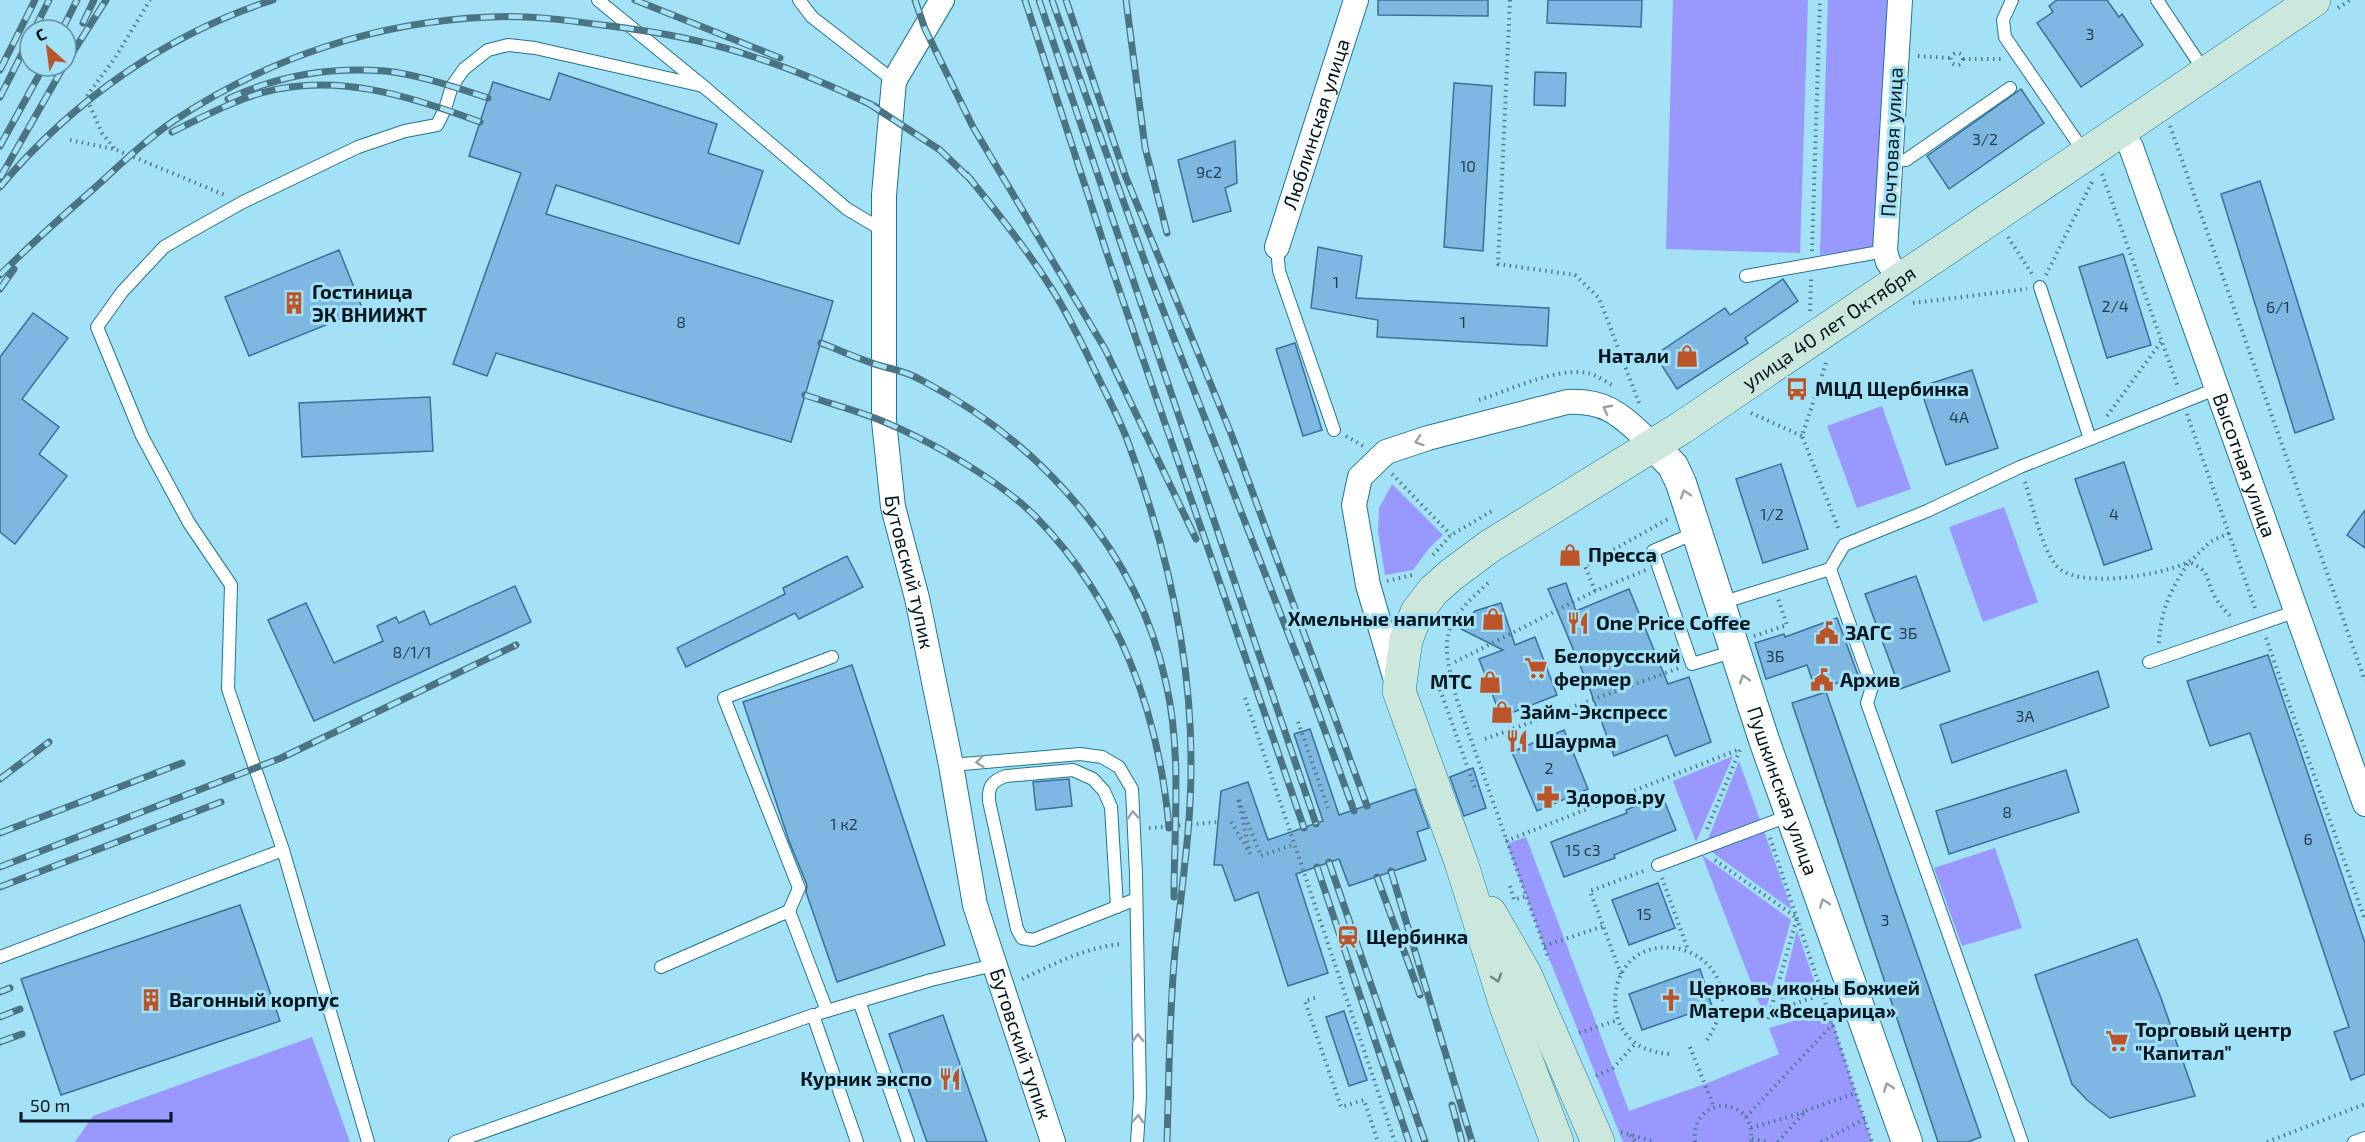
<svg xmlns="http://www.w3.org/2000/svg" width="2365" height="1142" font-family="'Exo 2',sans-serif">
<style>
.green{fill:#9898fe}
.building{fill:#7db7e2;stroke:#387099;stroke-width:1.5}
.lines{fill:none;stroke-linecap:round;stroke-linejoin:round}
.service-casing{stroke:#1f768f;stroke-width:14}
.minor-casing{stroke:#1f768f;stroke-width:26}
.tertiary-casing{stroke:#1f768f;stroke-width:32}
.secondary-casing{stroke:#1f768f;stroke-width:34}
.path{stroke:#507a89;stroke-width:4;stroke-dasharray:1.5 4.5;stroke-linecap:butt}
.service{stroke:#fff;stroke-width:12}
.minor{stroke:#fff;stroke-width:24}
.tertiary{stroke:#fff;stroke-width:30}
.secondary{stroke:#cce7db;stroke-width:33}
.rail-casing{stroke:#4b7483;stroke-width:7}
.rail{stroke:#a3e1f7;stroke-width:4.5;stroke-dasharray:14;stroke-linecap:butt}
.oneway{stroke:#99a2a5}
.oneway2{stroke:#708986}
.labels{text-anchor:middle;stroke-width:6;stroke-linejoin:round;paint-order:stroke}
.number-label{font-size:16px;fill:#1f3f50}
.street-label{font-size:20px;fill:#00171f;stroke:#a3e1f7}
.poi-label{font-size:20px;font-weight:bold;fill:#00171f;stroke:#a3e1f7;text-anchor:start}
</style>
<rect width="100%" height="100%" fill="#a3e1f7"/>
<g class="green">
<path d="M1673,0H1808L1800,253L1666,249Z"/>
<path d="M1828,0H1892L1881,246L1820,255Z"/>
<path d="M1882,406L1911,489L1857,508L1827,426Z"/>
<path d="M1392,484L1443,535L1430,547L1413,570L1385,575L1378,531L1379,508Z"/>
<path d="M2004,507L2038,602L1983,622L1949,527Z"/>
<path d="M1733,756L1696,842L1673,781Z"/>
<path d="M1739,761L1792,910L1705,847Z"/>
<path d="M1526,837L1629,1111L1705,1084L1779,1054L1769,1028L1829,1011L1872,1142H1623L1544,946L1507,844Z"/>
<path d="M1995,848L2022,928L1962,946L1934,868Z"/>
<path d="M1702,855L1791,920L1764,1016Z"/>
<path d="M1797,930L1817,990L1780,1000Z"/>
<path d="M312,1037L350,1142H75L93,1116Z"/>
</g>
<g class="building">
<path d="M1378,0H1488V16L1378,15Z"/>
<path d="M1548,0H1642L1641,27L1547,23Z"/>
<path d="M2057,0H2107L2119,17L2122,14L2143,45L2081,87L2037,23L2053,12L2049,6Z"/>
<path d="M1535,72L1566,73L1565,106L1534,105Z"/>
<path d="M559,73L717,124L708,153L763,171L739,244L556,185L546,214L833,301L791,442L496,353L487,376L453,364L521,173L469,156L493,82L550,100Z"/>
<path d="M1454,83L1492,86L1483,251L1444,247Z"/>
<path d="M2021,89L2044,123L1949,189L1927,156Z"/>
<path d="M1235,141L1237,183L1225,188L1231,211L1193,222L1178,160Z"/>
<path d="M2260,181L2334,419L2295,433L2221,194Z"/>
<path d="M1318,247L1362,256L1356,298L1549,308L1547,346L1377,337L1378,320L1311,308Z"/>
<path d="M339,250L363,310L249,356L225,297Z"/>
<path d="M2123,254L2151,345L2107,358L2079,267Z"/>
<path d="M1783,279L1798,301L1745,338L1748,343L1677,389L1655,355L1725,308L1730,315Z"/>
<path d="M33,313L68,338L22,399L59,427L39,454L67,476L15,544L0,532V357Z"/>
<path d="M1295,343L1322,430L1303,436L1276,349Z"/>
<path d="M1972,370L1998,448L1946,465L1920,387Z"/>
<path d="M430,397L433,451L302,457L299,403Z"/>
<path d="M2124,462L2152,549L2104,565L2075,479Z"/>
<path d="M1781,464L1808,549L1763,563L1736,479Z"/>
<path d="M2365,510V548L2347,535Z"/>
<path d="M847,556L863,587L799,619L795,613L686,667L677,648L785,594L783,588Z"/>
<path d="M1916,576L1950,671L1900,689L1865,594Z"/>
<path d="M1566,583L1576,611L1629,589L1668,684L1689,677L1711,742L1675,756L1667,735L1614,756L1589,687L1548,589Z"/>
<path d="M515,586L531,622L314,721L268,620L306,603L334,663L383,641L377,626L396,617L399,623L424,611L430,625Z"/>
<path d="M1501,603L1515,645L1535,637L1557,695L1501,717L1479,659L1503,650L1461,629L1475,611Z"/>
<path d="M1837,618L1858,675L1816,691L1807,665L1766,679L1755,643L1784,634L1785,637Z"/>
<path d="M2268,655L2365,943V1074L2351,1080L2334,1032L2349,1027L2250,733L2210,746L2187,681Z"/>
<path d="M852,665L945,945L837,982L806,892L807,885L789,841L743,702Z"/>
<path d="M2098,671L2109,707L1952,763L1940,725Z"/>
<path d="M1826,692L1981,1137L1968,1142H1938L1792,703Z"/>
<path d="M1310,729L1339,815L1415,789L1429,828L1417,832L1426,860L1349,886L1339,859L1296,874L1328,973L1288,986L1258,892L1235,901L1222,865H1214L1221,791L1248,782L1268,840L1323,821L1294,734Z"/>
<path d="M1564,730L1588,789L1537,811L1512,752Z"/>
<path d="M1473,768L1486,808L1464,816L1450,777Z"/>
<path d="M2066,770L2079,812L1949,854L1936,811Z"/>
<path d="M1069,779L1072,806L1036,810L1033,782Z"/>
<path d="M1662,795L1676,830L1614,855L1615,858L1564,877L1551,842L1627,813L1626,810Z"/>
<path d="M1658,883L1675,928L1629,945L1612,900Z"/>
<path d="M240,905L280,1021L61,1095L21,979Z"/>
<path d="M2137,939L2161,998L2195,1096L2110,1118L2087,1100L2072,1084L2035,975Z"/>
<path d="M1700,969L1712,1006L1642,1030L1629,994Z"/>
<path d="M1344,1011L1367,1080L1349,1086L1326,1017Z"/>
<path d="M943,1015L987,1142H927L889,1034Z"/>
</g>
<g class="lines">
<g class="service-casing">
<g id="service">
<path d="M598,0L703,86L847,209L884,231"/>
<path d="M799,0L812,17L894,81"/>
<path d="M2012,0L2003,20L2005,37L2084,152"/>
<path d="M2157,0L2205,72"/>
<path d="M1891,161L1906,160L2010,88"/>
<path d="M1277,247L1279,271L1334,430"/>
<path d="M1746,276L1885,251"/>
<path d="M2040,287L2090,439"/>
<path d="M1697,532L1653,551L1692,664L1735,651"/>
<path d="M1830,569L1872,687L1867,703L2022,1142"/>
<path d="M1721,603L1830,569L1844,545L1927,511L2020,467L2218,388"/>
<path d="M2149,662L2297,611"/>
<path d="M951,765L1080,754L1102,757L1119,767L1132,789L1136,874L1140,1097L1137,1142"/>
<path d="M1658,865L1791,815"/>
<path d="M1117,907L1111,807L1104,791L1093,779L1073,770L1006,776C992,781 988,786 989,801L1017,929L1022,938L1033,940L1124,904L1136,899"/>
<path d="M789,911L799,888L724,698L832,657"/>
<path d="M0,957L283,850"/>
<path d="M661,967L789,911L827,1011"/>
<path d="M859,1001L908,1142"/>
<path d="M820,1013L931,980L994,965"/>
<path d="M368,1142L283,850L228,689L231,585L189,523L142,436L97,327L122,292L164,247L188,233L243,202L358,147L405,131L437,125L445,109L452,86L464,69L488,50L508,45L535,48L703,86"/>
<path d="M455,1142L813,1015L857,1142"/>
<path d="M2354,1142L2365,1138"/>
</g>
</g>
<g class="minor-casing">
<g id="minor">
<path id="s1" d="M942,0L894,81L884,195V421L893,507L917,598L951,765L975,905L1053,1142"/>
<path d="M1900,0L1885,251L1888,262L1901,279"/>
<path id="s2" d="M2120,130L2131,147L2365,804"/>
<path id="s3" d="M1277,247L1356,0"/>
<path d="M1397,684L1368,585L1354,505L1360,477L1386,452L1428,438L1567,402C1610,400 1623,418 1653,445"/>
</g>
</g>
<g class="tertiary-casing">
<g id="tertiary">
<path id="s4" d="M1653,445L1673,466L1681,483L1764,740L1907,1142"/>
</g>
</g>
<g class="secondary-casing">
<g id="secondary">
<path d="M1490,913L1525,974L1598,1142"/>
<path id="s5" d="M1557,1142L1507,1009L1461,862L1399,691L1406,640L1417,612L1433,591L1451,575L1490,546L1681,428L2314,0"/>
</g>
</g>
<g class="path">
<path d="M1510,0L1498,264L1575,275L1599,298L1639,403"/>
<path d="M2338,8L2350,0"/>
<circle cx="1957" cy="59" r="6"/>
<path d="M1918,56L1950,58"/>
<path d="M1963,59H2001"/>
<path d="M2170,126L2365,681"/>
<path d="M70,140L114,149L225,195"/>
<path d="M114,148L102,133L86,97L115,58L150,0"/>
<path d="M2102,174L2178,387"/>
<path d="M2008,237L2032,274"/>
<path d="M1812,251L1820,0"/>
<path d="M2046,275L2092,182"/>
<path d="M1913,303L2027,289"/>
<path d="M1810,311L1811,279"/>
<path d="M1826,363L1802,436L1839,530"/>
<path d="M1479,400C1510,390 1556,367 1588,373C1597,375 1606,382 1614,386"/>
<path d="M1751,413L1802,436"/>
<path d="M2187,414L2256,611"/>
<path d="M2107,416L2161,342"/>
<path d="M1346,436L1363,446"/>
<path d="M1392,474L1451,535"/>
<path d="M2025,482C2033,506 2040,543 2055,564C2073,591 2163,575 2188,562C2197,557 2203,547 2212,541C2217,538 2224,536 2229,533"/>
<path d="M1433,555L1451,535L1494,510"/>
<path d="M1387,581L1412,575"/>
<path d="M1488,583C1439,627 1441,639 1457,700L1549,960"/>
<path d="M1595,591L1585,566L1668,519"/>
<path d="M1754,636L1787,625L1778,599"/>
<path d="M2266,638L2365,920"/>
<path d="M2159,643C2160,611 2172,587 2189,562C2211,571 2205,578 2214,595C2219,605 2226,611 2233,619"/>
<path d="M1455,662L1595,591L1646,570"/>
<path d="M1451,676L1437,681L1476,791"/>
<path d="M1245,698L1395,1142"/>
<path d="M1298,722L1328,808"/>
<path d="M1485,739L1679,668"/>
<path d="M1231,822L1248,850"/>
<path d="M1149,828L1218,822"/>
<path d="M1707,829L1740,750"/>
<path d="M1770,838L1872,1142"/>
<path d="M1506,841L1740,749"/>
<path d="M1250,854L1238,798L1261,856L1295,844"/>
<path d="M1715,860L1797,918L1767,1023"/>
<path d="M1662,878L1688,950"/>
<path d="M1510,886L1514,900L1526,896"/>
<path d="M1544,946L1604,926"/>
<path d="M1621,974L1590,891L1646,870"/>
<path d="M1022,979C1054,964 1086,947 1122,944"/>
<path d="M1315,998L1305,1001L1341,1107L1364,1100L1378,1142"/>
<path d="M1771,1012L1823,994"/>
<path d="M1579,1033L1618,1020"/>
<path d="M1690,1047L1714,1107"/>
<path d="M1669,1054C1647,1052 1628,1044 1619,1022C1614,1008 1614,996 1618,982C1640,912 1766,956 1705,1043"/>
<path d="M1596,1076L1613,1068L1635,1044"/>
<path d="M1746,1117L1833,1024"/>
<path d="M1751,1128L1805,1112"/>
<path d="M1621,1132L1655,1142"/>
<path d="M1630,1135L1636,1142"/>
<path d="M1752,1139L1769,1142"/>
<path d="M1695,1142C1690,1094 1757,1094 1751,1142"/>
<path d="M1778,1142L1805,1111L1856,1093"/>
<path d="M1821,1142L1865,1119"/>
<path d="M2267,1142L2365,1104"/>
</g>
<use href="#service" class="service"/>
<use href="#minor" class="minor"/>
<use href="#tertiary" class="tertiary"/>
<use href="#secondary" class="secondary"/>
<g class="rail-casing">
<g id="rail">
<path d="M635,0L780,58"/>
<path d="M915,0L925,29L973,127L1105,349L1196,539"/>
<path d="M1025,0L1110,263L1304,828"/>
<path d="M1039,0L1316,824"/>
<path d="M1052,0L1151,279L1310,690L1354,811"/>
<path d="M1066,0L1125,175L1232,436L1367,806"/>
<path d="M1126,0L1145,147L1167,233"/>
<path d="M83,23L94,0"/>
<path d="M34,30L49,0"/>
<path d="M62,30L77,0"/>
<path d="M66,63L106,0"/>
<path d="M0,70L35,0"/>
<path d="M0,97L30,38"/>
<path d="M228,99C280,75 328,67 385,71C417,74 457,88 488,98"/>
<path d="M868,103L940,150L971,180"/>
<path d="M172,132C201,118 230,102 261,93C336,72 410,96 480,122"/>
<path d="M0,146L44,66"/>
<path d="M967,175C996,211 1025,247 1050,286C1069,315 1083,346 1098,377C1108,398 1120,420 1128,442C1166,545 1192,658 1191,768C1191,830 1181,891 1175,952C1169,1015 1169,1079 1167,1142"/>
<path d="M0,178L64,66"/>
<path d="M0,187C71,102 168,33 273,0"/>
<path d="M0,275C29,246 59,219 90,192C118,167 144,141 175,120C268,58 378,21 491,17C527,15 566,20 602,25C654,31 705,40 754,57C796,70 836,88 876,107"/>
<path d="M0,289L14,269"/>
<path d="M821,343C842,351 863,361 885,367C898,370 911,374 923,381C1041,443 1138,551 1166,683C1182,753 1174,826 1174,897"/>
<path d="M805,395C831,404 858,411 882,421C931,441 999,480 1036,517C1118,601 1159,712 1169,828"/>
<path d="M0,779L49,742"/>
<path d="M0,833L182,763"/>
<path d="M1329,862L1425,1142"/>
<path d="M0,867L281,758L516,645"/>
<path d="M1317,867L1409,1142"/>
<path d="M1391,871L1472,1142"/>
<path d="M1377,877L1420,995"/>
<path d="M0,887L221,802"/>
<path d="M0,992L10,988"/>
<path d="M0,1017L20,1009"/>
<path d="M0,1042L22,1034"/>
<path d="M1452,1105L1462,1142"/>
</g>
</g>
<use href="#rail" class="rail"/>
</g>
<defs><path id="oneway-chevron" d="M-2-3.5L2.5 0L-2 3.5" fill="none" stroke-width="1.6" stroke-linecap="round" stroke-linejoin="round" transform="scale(1.5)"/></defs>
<g class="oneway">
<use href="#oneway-chevron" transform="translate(1607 409) rotate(-152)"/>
<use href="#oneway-chevron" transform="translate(1419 441) rotate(162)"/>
<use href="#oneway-chevron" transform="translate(1685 494) rotate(-108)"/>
<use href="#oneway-chevron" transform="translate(1744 679) rotate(-108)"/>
<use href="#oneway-chevron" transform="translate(980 762) rotate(174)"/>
<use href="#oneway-chevron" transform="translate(1133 815) rotate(-93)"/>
<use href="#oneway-chevron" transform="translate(1824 903) rotate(-109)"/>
<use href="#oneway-chevron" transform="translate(1138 1038) rotate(-91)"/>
<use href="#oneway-chevron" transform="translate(1888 1087) rotate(-109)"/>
<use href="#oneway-chevron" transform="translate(1138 1119) rotate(-87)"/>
</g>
<use class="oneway2" href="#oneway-chevron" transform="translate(1497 978) rotate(72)"/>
<defs>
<g id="building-bare" transform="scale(1.8)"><path d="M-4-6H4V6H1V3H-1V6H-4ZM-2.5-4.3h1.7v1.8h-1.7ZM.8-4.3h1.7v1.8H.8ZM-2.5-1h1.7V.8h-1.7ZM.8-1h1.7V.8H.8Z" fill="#bb5529" stroke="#a3e1f7" stroke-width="2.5" paint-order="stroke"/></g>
<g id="shop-bare" transform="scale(1.8)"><path d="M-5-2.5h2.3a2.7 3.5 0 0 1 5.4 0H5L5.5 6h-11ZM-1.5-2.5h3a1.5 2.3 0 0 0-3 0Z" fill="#bb5529" stroke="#a3e1f7" stroke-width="2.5" paint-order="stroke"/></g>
<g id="bus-bare" transform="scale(1.8)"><path d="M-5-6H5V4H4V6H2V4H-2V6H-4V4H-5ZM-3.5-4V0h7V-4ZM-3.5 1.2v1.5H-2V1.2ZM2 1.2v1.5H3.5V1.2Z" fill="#bb5529" stroke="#a3e1f7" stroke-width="2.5" paint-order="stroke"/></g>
<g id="restaurant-bare" transform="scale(1.8)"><path d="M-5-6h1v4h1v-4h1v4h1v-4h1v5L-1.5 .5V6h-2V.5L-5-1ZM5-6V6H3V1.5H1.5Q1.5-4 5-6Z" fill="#bb5529" stroke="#a3e1f7" stroke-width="2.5" paint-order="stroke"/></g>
<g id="civic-bare" transform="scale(1.8)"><path d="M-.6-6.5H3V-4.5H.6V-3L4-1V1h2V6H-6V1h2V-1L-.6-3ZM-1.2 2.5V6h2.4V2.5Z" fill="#bb5529" stroke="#a3e1f7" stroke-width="2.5" paint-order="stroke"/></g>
<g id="supermarket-bare" transform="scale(1.8)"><path d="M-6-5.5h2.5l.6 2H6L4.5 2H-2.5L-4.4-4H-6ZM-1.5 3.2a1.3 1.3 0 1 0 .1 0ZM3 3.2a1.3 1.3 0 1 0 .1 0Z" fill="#bb5529" stroke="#a3e1f7" stroke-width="2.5" paint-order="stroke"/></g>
<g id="pharmacy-bare" transform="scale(1.8)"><path d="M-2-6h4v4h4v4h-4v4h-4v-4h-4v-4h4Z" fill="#bb5529" stroke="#a3e1f7" stroke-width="2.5" paint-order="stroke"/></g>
<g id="station-bare" transform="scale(1.8)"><path d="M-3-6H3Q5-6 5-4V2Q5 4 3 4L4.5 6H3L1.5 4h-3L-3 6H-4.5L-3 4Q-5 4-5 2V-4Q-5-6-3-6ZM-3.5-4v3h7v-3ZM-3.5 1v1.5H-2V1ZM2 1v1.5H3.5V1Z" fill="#bb5529" stroke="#a3e1f7" stroke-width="2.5" paint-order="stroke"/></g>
<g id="church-bare" transform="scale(1.8)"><path d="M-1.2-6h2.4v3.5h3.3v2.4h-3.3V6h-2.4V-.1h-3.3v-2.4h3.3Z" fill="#bb5529" stroke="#a3e1f7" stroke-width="2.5" paint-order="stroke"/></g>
</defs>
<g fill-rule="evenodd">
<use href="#building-bare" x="294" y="303"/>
<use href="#shop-bare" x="1687" y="356"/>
<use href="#bus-bare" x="1797" y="389"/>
<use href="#shop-bare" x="1570" y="555"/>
<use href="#shop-bare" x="1493" y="619"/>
<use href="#restaurant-bare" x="1578" y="623"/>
<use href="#civic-bare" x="1827" y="633"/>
<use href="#supermarket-bare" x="1536" y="668"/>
<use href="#civic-bare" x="1822" y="680"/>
<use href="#shop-bare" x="1490" y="682"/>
<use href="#shop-bare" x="1502" y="712"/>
<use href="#restaurant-bare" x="1517" y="741"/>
<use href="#pharmacy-bare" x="1548" y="797"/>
<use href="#station-bare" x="1348" y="937"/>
<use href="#building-bare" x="151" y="1000"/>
<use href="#church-bare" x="1671" y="1000"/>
<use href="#supermarket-bare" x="2117" y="1041"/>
<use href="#restaurant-bare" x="950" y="1079"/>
</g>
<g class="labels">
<g class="number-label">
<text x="2090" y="40">3</text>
<text x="1985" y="145">3/2</text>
<text x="1468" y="172">10</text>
<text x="1209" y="178">9с2</text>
<text x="1336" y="288">1</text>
<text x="2115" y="312">2/4</text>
<text x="2278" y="313">6/1</text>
<text x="681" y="328">8</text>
<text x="1463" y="328">1</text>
<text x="1959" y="423">4А</text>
<text x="1772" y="520">1/2</text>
<text x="2114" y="520">4</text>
<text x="1908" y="639">3Б</text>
<text x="412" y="658">8/1/1</text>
<text x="1775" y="662">3Б</text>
<text x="2025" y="722">3А</text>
<text x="1549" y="774">2</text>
<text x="2007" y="818">8</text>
<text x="844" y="830">1 к2</text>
<text x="2308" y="845">6</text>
<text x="1583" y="856">15 с3</text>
<text x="1644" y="920">15</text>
<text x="1885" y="926">3</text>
</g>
<g class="street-label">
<text dy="7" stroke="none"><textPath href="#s3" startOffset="129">Люблинская улица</textPath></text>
<text transform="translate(1892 142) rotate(-87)" y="7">Почтовая улица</text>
<text dy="7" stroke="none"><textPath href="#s5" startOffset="1062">улица 40 лет Октября</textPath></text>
<text dy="7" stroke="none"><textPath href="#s2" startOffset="358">Высотная улица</textPath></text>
<text dy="7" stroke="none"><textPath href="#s1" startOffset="588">Бутовский тупик</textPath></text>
<text dy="7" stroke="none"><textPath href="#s4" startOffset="372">Пушкинская улица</textPath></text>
<text dy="7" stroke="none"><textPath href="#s1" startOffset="1074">Бутовский тупик</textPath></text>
</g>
<g class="poi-label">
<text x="312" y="299">Гостиница<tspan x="312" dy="23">ЭК ВНИИЖТ</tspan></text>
<text x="1669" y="363" text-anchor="end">Натали</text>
<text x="1815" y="396">МЦД Щербинка</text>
<text x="1588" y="562">Пресса</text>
<text x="1475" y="626" text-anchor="end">Хмельные напитки</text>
<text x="1596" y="630">One Price Coffee</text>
<text x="1845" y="640">ЗАГС</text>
<text x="1554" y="663">Белорусский<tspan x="1554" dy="23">фермер</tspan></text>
<text x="1840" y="687">Архив</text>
<text x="1472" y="689" text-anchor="end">МТС</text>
<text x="1520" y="719">Займ-Экспресс</text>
<text x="1535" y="748">Шаурма</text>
<text x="1566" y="804">Здоров.ру</text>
<text x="1366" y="944">Щербинка</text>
<text x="1689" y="995">Церковь иконы Божией<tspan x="1689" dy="23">Матери «Всецарица»</tspan></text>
<text x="169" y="1007">Вагонный корпус</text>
<text x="2135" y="1037">Торговый центр<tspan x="2135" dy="23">"Капитал"</tspan></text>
<text x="932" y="1086" text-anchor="end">Курник экспо</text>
</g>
</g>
<g transform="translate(48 48) rotate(332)"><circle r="28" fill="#a3e1f7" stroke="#6290a1" stroke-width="1.5"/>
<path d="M0-4.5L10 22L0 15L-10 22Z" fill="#bb5529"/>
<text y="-9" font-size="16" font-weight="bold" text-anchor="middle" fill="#00171f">С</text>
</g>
<path d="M21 1112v9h150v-9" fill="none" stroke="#00171f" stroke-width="3"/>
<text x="30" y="1112" font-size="18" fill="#00171f" stroke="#a3e1f7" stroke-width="4.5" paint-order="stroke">50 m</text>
</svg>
